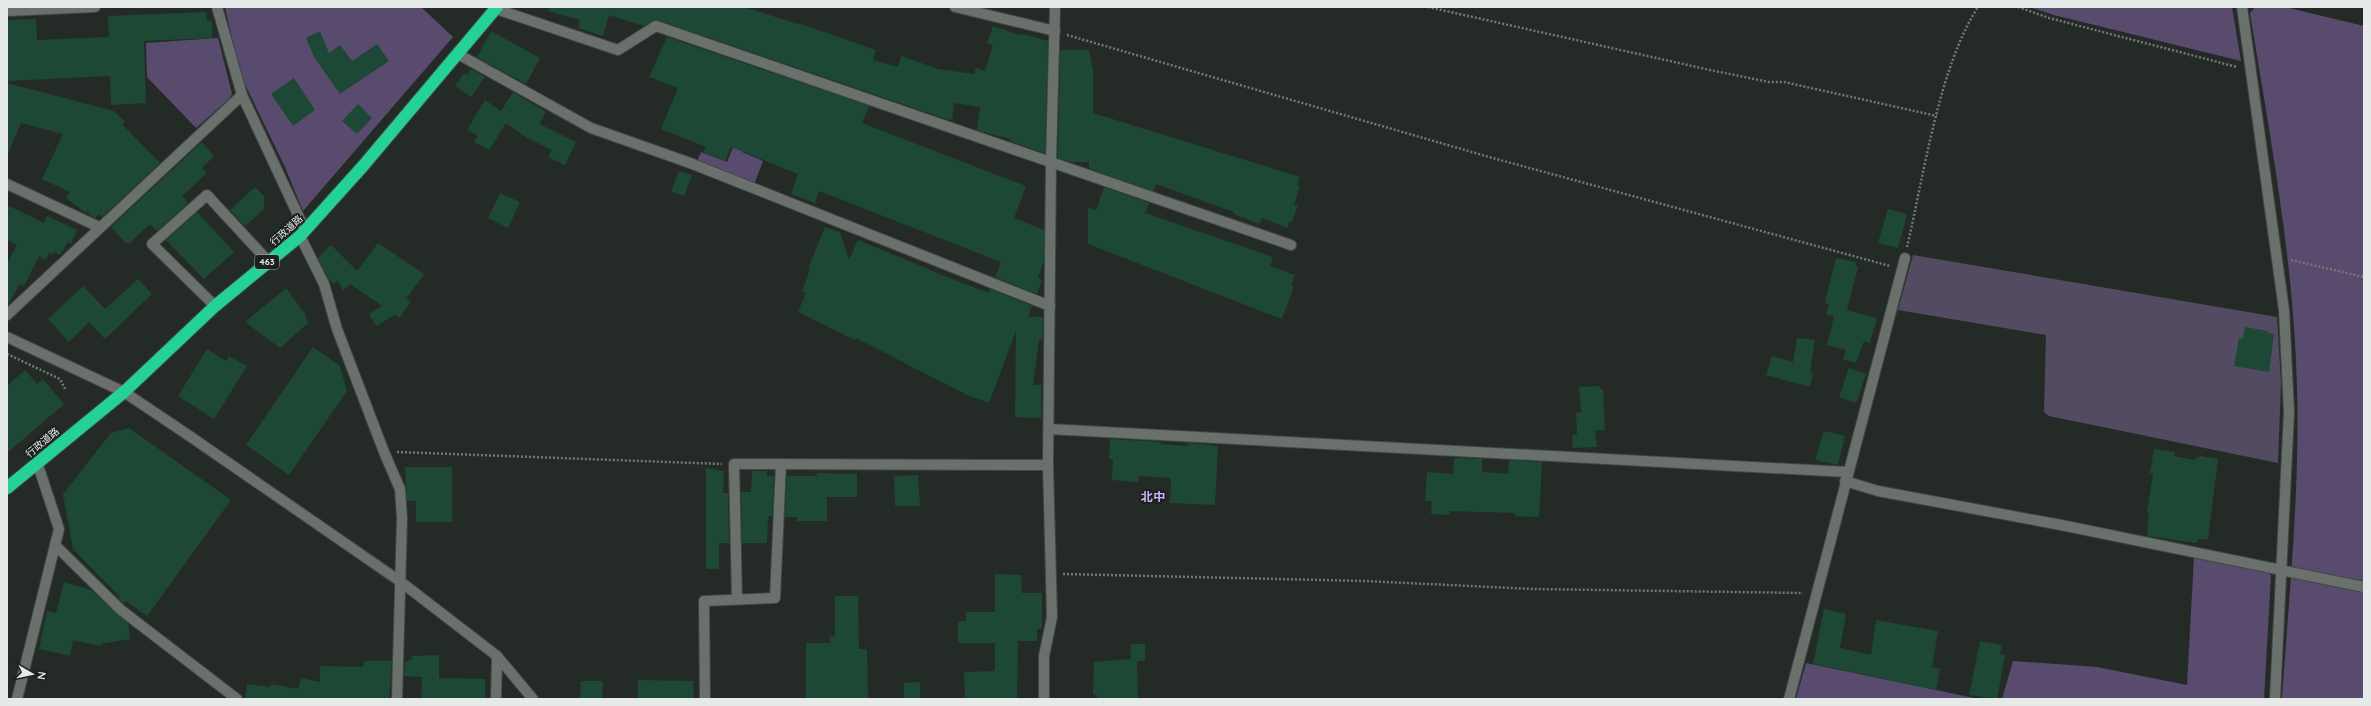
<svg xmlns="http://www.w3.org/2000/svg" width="2371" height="706" font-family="Quicksand,'Noto Sans JP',sans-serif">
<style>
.green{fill:#534b61}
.forest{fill:#594b6d}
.building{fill:#1d4835}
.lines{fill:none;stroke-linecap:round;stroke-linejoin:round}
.lane-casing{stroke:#414744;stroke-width:12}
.street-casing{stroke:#414744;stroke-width:12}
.secondary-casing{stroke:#414744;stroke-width:12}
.highway-casing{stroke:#414744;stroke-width:14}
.path{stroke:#737975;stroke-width:2.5;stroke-dasharray:2 2;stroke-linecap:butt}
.lane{stroke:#6a716d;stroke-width:10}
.street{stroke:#6a716d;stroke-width:10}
.secondary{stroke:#6a716d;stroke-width:10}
.highway{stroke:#23d294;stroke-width:12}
.labels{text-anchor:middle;stroke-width:4;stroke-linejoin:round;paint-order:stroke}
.shield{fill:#1b211e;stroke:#a9aeab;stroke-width:1}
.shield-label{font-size:9px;font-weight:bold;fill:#e6eae8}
.street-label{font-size:10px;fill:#e6eae8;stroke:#1b211e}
.quarter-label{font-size:12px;font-weight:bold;fill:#cfb3f8;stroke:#1b211e}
</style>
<rect width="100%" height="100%" fill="#242b27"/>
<path class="green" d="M1913,255L2277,317L2281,383L2278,463L2049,416L2044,412L2046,335L1898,310Z"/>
<g class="forest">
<path d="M225,7H421L453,37L303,211L285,167L240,74Z"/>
<path d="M2030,7H2232L2241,61L2054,15Z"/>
<path d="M2255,7H2285L2364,26V699H2282C2289,595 2300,491 2297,387C2294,262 2270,136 2250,13Z"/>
<path d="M218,38L232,94L230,98L196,128L147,77L146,43Z"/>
<path d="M746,116L755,120L742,152L763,161L753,187L696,164L701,152L727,162Z"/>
<path d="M2194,557L2266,570L2271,575L2264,699H2002L2013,661L2097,667L2187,685Z"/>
<path d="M1806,663L1979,699H1796Z"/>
</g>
<g class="building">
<path d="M549,7H744L798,24V23L876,50L873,60L898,67L901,56L938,69L974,74L976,68L985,71L993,45L987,43L993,26L1019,35V34L1027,35L1048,41L1045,153L1009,141L1010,139L977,130L980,107L954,103L952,120L946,119L658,20L644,26L609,15L603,36L578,28L580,20L548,11Z"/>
<path d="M206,12L207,21H212V38L144,41L146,103L111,105L110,76L7,81V20L36,19L37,40L109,37L108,16Z"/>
<path d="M320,31L329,53L340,45L352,61L377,44L389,61L340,94L314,57L306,38Z"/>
<path d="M491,31L540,58L526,84L477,57Z"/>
<path d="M667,37L869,106L862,123L1026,186L1014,218L1044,230V261L1038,278L1042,280L1037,294L995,277L1001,262L819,191L815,203L791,194L798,174L731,147L725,161L703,152L706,147L661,129L678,88L649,77Z"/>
<path d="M1060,50H1089L1093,70V113L1300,177L1297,186H1300L1294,205L1298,206L1291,223L1289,222L1287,228L1262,218L1260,224L1233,214L1234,212L1156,184L1154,191L1101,173L1089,168V162H1070L1058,158Z"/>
<path d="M471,69L485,77L471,97L455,86L464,73L467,75Z"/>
<path d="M294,78L315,110L293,126L271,94Z"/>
<path d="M7,83L114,111L125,122L122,124L160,163L102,217L99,214L95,218L93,217L87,211L86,213L66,198L70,192L42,179L63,134L21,123L7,156Z"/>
<path d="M513,92L546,112L539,124L576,142L565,165L548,157L552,150L527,138L506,123L489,150L474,142L478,136L467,130L485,100L501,111Z"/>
<path d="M358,104L372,118L357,134L342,121Z"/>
<path d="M202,142L214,156L202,168L207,173L182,196L188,203L157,231L150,224L129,244L124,241L111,227Z"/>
<path d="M679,171L692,175L684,196L671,191Z"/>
<path d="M255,187L264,196V209L245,226L230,210Z"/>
<path d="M1104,187L1149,203L1145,213L1273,257L1270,266L1295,275L1291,285L1294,286L1282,319L1088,244V208L1096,210Z"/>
<path d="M500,193L520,202L508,228L488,218Z"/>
<path d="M7,205L44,223L47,216L77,230L71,244L68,242L60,255L54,252L53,255L49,253L46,260L39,256L24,286L20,284L7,306V264L17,245L7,240Z"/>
<path d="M1888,209L1907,214L1898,248L1878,243Z"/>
<path d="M197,212L234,252L204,279L166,240Z"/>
<path d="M825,227L840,232L849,260L858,240L952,279L989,293L990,289L1032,306L1028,317H1043L1042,340H1039L1033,385H1041V418L1015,417L1016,331L989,403L967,395L856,338L855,340L798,312L806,293L802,292L810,269L808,268Z"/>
<path d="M378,243L424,274L406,299L411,302L399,318L395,315L376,326L369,314L382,306L350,284L343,290L337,280L334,284L328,278L318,258L331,245L357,271Z"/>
<path d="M1836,258L1856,262L1855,266L1858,267L1847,310L1877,318L1870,343L1864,341L1856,363L1843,359L1846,350L1827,345L1834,316L1826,314L1829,304L1825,303Z"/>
<path d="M138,279L152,294L105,339L89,322L69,342L48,319L83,286L105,309Z"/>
<path d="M286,288L305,314L308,323L280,348L245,322Z"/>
<path d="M2245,327L2268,331V333L2274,334L2269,372L2234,366L2239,338L2243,339Z"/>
<path d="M1797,338L1815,340L1810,372L1813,373L1810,387L1766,375L1772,356L1793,362Z"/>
<path d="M313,347L340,366L347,391L289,475L246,445Z"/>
<path d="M207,349L226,361L229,356L247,366L214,419L178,396Z"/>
<path d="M1849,368L1866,374L1856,403L1839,397Z"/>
<path d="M25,370L37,384L43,379L64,404L7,453V386Z"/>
<path d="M1600,386V389H1603L1605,430H1595L1597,447L1573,448L1572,435L1577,434L1576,413L1581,412L1579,387Z"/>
<path d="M129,428L231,500L147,616L124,600L125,605L116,596L121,598L73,549L63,494L111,433Z"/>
<path d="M1824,431L1845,436L1838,465L1815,460Z"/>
<path d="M1110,439L1161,442V444L1188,446V443L1218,446L1215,505L1170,503L1171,478L1139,476L1138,482L1112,480L1113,459H1109Z"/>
<path d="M2154,449L2175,452L2174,456L2194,460L2200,456L2218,459L2208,539H2198L2197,543L2147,536L2149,512H2147L2153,474L2150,473Z"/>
<path d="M1454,458L1482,459V472L1508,474L1509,460L1542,462L1539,517L1515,516V513L1450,511V515L1431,514L1432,501H1425L1427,472L1453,474Z"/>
<path d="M405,467H452V522H416V501H407Z"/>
<path d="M706,468L724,471L723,493H728L729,543H719V569H706Z"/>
<path d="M752,471H767V476H774L772,516H768L767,543H742L741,492H751Z"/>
<path d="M817,473L857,474V497H827V521H797V517H785L787,476H817Z"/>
<path d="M918,475L920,506H895L894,476Z"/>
<path d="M995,574L1021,575L1022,593H1042V629H1037V641H1018L1017,699H965L964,672L995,671V643H958V621H966V612H995Z"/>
<path d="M64,582L91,590L128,623L130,639L101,644L100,646L73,640L70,656L39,649L47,611L56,613Z"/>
<path d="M835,596H858L859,649H867L868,699H806V643H830V636L835,637Z"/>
<path d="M1824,609L1846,614L1840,648L1871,655L1876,620L1938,631L1932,667L1940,669L1936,690L1813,664Z"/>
<path d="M1980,641L2002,645L2000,654L2005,655L1997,699L1969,695Z"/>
<path d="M1130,644H1145V661H1137L1138,699H1097V695H1093L1094,662L1131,659Z"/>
<path d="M439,655V678L485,679V699H421L422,677L404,676L405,662L412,659V656Z"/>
<path d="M364,661H392L389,699H245L247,684L270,687L271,684L298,689L301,678L320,682V666L363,667Z"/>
<path d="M638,680L693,681L694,699H638Z"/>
<path d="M581,681H603L602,699H580Z"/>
<path d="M920,682V699H904V683Z"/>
</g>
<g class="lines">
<g class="lane-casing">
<path id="lane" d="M215,306L152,244L207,195L268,261"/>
</g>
<g class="street-casing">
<g id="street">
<path d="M217,7L242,95L305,230"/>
<path d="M955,7L1055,31"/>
<path d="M2242,7L2284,310L2289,412L2275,699"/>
<path d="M496,9L618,50L656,26L1291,245"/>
<path d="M7,11L95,7"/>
<path d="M458,54L591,128L690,163L1050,306"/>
<path d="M7,184L99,227"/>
<path d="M300,236L324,284L337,329L384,452L400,489L402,518L397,699"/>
<path d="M7,315L242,95"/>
<path d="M1049,429L1847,472"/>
<path d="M1845,481L1878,491L2061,525L2364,587"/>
<path d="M55,545L121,610L237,699"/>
<path d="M737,599L734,464L1048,465"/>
<path d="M17,699L59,529L37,462"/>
<path d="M496,699L497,656"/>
<path d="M705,699L704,601L775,598L781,464"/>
<path d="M1044,699V656L1052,617L1048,465L1051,161L1055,7"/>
<path d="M1789,699L1905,258"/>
</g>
</g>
<g class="secondary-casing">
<path id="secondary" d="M7,337L124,392L191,437L401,582L497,656L533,699"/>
</g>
<g class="highway-casing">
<path id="highway" d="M7,488L124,392L215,306L300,236L363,166L497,7"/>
</g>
<g class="path">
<path d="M1428,7L1710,70L1769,82H1784L1937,116"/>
<path d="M2018,7L2049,18L2237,67"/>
<path d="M1067,35L1489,157L1890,266"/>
<path d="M1907,247C1924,175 1939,67 1978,7"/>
<path d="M2291,260L2364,277"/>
<path d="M7,354L60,379L65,389"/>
<path d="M397,452L722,464"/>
<path d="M1063,574L1365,581L1533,589L1803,593"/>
</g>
<use href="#lane" class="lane"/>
<use href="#street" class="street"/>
<use href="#secondary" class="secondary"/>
<use href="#highway" class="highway"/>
</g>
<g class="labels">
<rect class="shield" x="255" y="255" width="24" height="14" rx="3"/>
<g class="shield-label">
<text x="267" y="265">463</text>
</g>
<g class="street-label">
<text transform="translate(286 230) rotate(-42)" y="4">行政道路</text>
<text transform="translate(42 442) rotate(-40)" y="4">行政道路</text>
</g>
<g class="quarter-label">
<text x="1153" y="501">北中</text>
</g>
</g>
<rect width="2371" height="706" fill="none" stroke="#e6eae8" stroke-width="16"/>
<g transform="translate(32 674) rotate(99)" stroke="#1b211e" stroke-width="3" paint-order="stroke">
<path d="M0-3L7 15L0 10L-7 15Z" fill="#e6eae8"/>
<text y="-6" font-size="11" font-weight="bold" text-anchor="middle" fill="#e6eae8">N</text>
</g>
</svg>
